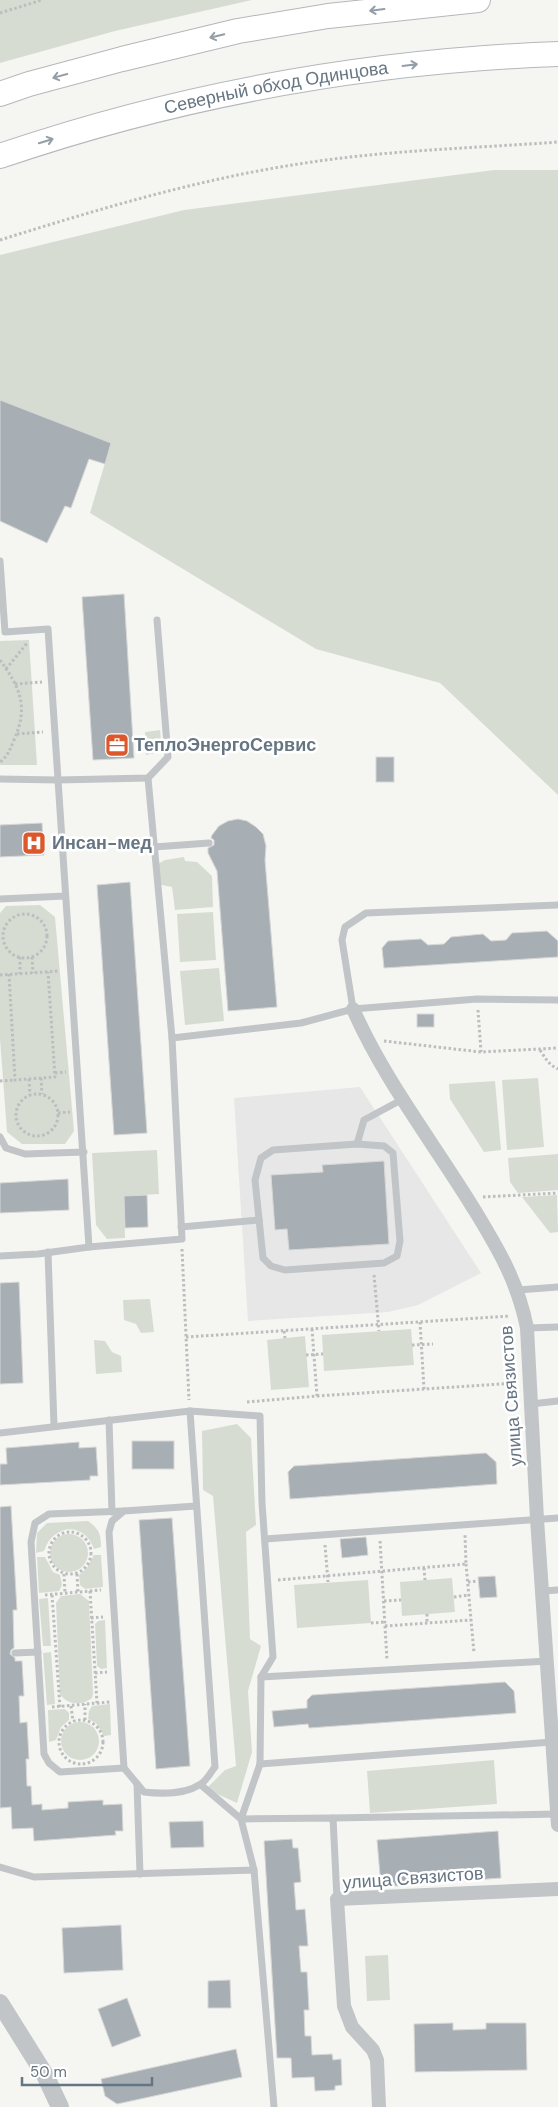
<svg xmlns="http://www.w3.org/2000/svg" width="558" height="2107" font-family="'DM Sans',sans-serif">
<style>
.built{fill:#e6e7e6}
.green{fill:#d7dcd3}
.building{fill:#a8afb4;stroke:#d7d7d5}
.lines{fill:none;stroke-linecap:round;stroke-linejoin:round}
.trunk-casing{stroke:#b4b7ba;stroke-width:26}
.path{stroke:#bbbdbf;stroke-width:3;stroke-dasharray:2.5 2.5;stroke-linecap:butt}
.service{stroke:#c1c5c8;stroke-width:7}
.minor{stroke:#c1c5c8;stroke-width:14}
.tertiary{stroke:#c1c5c8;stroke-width:18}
.trunk{stroke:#fff;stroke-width:24}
.oneway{stroke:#949ea8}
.labels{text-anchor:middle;stroke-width:5;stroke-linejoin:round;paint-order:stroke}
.street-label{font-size:18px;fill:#667582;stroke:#fff}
.poi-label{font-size:18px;font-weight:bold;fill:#667582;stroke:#fff;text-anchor:start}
</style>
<rect width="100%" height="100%" fill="#f5f6f2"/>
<path class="built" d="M360,1087L481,1273L418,1305L388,1312L248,1321L234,1098Z"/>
<g class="green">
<path d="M0,0H252L115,31L0,63Z"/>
<path d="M494,170H558V795L440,683L316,649L90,513L111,443L0,401V255L184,210Z"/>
<path d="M29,640L37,765H0V641Z"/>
<path d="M160,730L161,742L155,753L146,755L145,732Z"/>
<path d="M184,857L185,861L197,862L212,876L213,907L175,910L172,887L157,884L156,865L165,860Z"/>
<path d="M40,905L55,917L74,1131L65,1144H22L7,1132L0,1039V913L6,906Z"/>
<path d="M213,912L216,960L180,962L177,914Z"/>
<path d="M219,968L224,1021L185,1025L180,971Z"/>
<path d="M538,1078L544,1147L507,1150L502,1080Z"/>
<path d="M495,1081L501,1150L484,1152L450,1099L449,1084Z"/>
<path d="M157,1150L159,1194L124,1196L125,1238L107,1239L96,1225L92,1153Z"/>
<path d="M558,1154V1190L518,1193L510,1182L508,1158Z"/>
<path d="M557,1195L558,1232L550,1233L522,1197Z"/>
<path d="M150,1299L154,1332L141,1333L136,1324L124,1320L123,1300Z"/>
<path d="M411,1329L414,1365L324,1371L322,1335Z"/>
<path d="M305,1336L309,1387L271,1390L267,1340Z"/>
<path d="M94,1340L105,1341L112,1352L121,1356L122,1372L96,1374Z"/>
<path d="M237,1424L251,1438L256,1525L246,1532L250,1639L261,1646L248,1691L252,1752L237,1803L206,1789L225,1770L236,1766L213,1496L203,1490L202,1431Z"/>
<path d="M88,1521C99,1529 101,1534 101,1547L94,1549C84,1521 53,1524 44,1551L36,1553L37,1533L47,1523Z"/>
<circle cx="69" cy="1553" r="19"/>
<path d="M94,1555H101L103,1587L85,1589L80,1585L79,1575L87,1568Z"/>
<path d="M37,1557H45L53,1572L60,1575L62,1585L59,1591L39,1593Z"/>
<path d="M452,1578L455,1612L402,1616L400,1582Z"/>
<path d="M368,1580L371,1623L297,1628L294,1585Z"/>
<path d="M80,1594L89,1601L93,1693L92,1698C82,1706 67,1705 60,1694L56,1603L61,1596Z"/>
<path d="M48,1598L51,1646H43L39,1599Z"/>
<path d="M105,1620L107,1668L101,1669L97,1666L95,1624L98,1621Z"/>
<path d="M51,1652L55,1704L47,1705L43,1653Z"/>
<path d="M110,1704L111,1735L104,1736L96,1723L88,1719L89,1711L92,1706Z"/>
<path d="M65,1709L69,1713V1720L61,1727L56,1740L49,1742L48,1710Z"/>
<circle cx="80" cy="1741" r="19"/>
<path d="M494,1760L497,1804L370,1813L367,1771Z"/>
<path d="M388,1955L390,2000L367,2001L365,1956Z"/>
</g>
<g class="building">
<path d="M0,400L111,443L105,464L89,459L71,508L65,506L47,543L0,521Z"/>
<path d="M124,594L134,758L93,760L82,597Z"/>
<rect x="376" y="757" width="18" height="25"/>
<path d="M238,819L247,821L256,827L263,834L266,846L265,860L277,1007L228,1011L217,871L208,853V848L214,845V840L211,838L212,835L219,826L228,821Z"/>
<path d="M42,823L44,855L0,857V825Z"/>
<path d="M130,882L147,1133L114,1135L97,885Z"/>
<path d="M547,931L558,941V957L384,968L382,948L388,941L421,939L428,945L444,944L451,937L483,934L491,941L506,940L512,933Z"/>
<rect x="417" y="1014" width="17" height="13"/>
<path d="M384,1161L389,1244L289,1250L287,1229L275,1230L271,1175L323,1172L322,1165Z"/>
<path d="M68,1179L69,1210L0,1213V1183Z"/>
<path d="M147,1195L148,1227L125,1228L124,1196Z"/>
<path d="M19,1282L23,1383L0,1384V1283Z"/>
<rect x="132" y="1441" width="42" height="28"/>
<path d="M79,1442V1448L96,1447L98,1476H90V1480L0,1485V1464H7L6,1448Z"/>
<path d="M486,1453L496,1462L497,1484L290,1499L288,1472L294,1466Z"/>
<path d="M11,1506L17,1610H13L14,1648L11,1650L10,1654L15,1658V1661H22L24,1696H19L20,1723L27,1722L29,1759H26L27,1786H31L32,1805L42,1804V1810L68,1808V1802L103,1800V1805L122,1804L123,1831H115L116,1835L34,1841L33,1828L12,1829L11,1807L0,1808V1507Z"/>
<path d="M172,1518L190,1766L156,1769L139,1520Z"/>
<path d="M366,1537L368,1555L342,1558L340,1539Z"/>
<path d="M495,1576L497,1597L480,1598L478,1577Z"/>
<path d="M505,1682L514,1691L516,1713L309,1728L308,1724L274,1727L272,1711L307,1708V1700L312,1695Z"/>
<path d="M203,1821L204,1847L171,1848L169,1822Z"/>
<path d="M498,1831L501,1878L381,1887L377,1840Z"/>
<path d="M292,1839L293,1848H298L301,1882L294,1883L296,1910L305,1909L308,1946H299L301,1972H307L309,2010H304L305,2036H311L312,2055L332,2054L333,2060L341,2059L342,2085L335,2086V2090L315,2091L314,2077L292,2078L291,2058H277L264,1841Z"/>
<path d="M121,1925L123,1970L64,1973L62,1928Z"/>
<path d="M230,1980L231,2008H208V1981Z"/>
<path d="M127,1998L141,2036L112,2047L98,2009Z"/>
<path d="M453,2023V2030L486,2029V2023H526L527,2070L415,2072L414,2024Z"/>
<path d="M236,2049L242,2077L117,2104L105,2096L101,2079Z"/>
</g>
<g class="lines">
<g class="trunk-casing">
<g id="trunk">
<path d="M0,94L29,84L122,59L238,31L328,16L478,0"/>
<path id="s1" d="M0,156C179,95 369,61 558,54"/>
</g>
</g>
<g class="path">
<path d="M0,13L42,0"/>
<path d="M0,240C102,208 206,177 312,162C393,150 476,148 558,142"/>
<path d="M0,660C20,688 29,706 14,740C10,749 8,756 0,762"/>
<path d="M6,669L28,642"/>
<path d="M15,684L42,682"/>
<path d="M17,734L43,732"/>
<circle cx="25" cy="936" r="22"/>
<path d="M20,957V974"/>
<path d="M32,957L33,973"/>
<path d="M9,974L15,1080L55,1077L48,972"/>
<path d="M0,975L59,971"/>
<path d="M478,1010L481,1052"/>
<path d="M384,1041L481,1052L558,1048"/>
<path d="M540,1050C545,1058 549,1065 558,1069"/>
<path d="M55,1073L66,1072"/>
<path d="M41,1078L42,1094"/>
<path d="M29,1079L30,1095"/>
<path d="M0,1081L15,1080"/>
<circle cx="37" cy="1115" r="21"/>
<path d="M58,1113L70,1112"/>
<path d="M483,1197L558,1193"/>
<path d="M182,1249L189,1400"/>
<path d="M374,1275L379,1331"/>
<path d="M420,1322L424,1389"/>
<path d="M284,1331L285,1338"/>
<path d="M186,1337L510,1316"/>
<path d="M412,1345L433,1344"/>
<path d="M306,1355L323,1354"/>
<path d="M317,1396L516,1383"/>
<path d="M247,1402L317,1396L312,1329"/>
<circle cx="70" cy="1553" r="21"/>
<path d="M380,1541L387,1660"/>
<path d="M325,1545L328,1582"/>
<path d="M466,1564L474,1653"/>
<path d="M424,1568L425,1580"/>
<path d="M64,1574L65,1593"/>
<path d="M77,1574L78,1592"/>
<path d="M278,1580L466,1564L465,1535"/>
<path d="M468,1582L478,1581"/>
<path d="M90,1591L97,1703"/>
<path d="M45,1595L101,1590"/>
<path d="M52,1595L60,1707"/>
<path d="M454,1597L469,1595"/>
<path d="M384,1601L401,1600"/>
<path d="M427,1614V1623"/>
<path d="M91,1618L103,1617"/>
<path d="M371,1623L385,1622"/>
<path d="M385,1626L471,1620"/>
<path d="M95,1673L107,1672"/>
<path d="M71,1706L73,1721"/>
<path d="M52,1707L110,1702"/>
<circle cx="81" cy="1742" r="22"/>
<path d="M85,1720V1704"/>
</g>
<g class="service">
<path d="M0,561L5,632L48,629L89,1247"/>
<path d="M0,779L58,780L148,778L168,757L157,620"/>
<path d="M154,847L209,843"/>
<path d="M0,899L65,896"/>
<path d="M353,1009L342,940L345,927L366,913L558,905"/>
<path d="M172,1038L301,1023L353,1009L477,999L558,1000"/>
<path d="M0,1137L6,1148L25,1154L84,1152"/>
<path d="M357,1144L384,1146L393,1153L400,1241L397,1256L384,1263L285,1270L271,1266L263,1258L255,1180L261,1158L273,1150Z"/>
<path d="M357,1144L364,1120L403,1099"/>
<path d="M181,1227L259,1220"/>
<path d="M48,1252L54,1426"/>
<path d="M0,1256L38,1254L89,1247L182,1239L172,1038L148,778"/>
<path d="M518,1290L558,1287"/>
<path d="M527,1328L558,1327"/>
<path d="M531,1404L558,1401"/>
<path d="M190,1411L260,1416L262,1503L273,1657L261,1677L260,1764L241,1819L333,1818L337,1899"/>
<path d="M109,1420L112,1512"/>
<path d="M0,1433L190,1411L215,1767C210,1773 206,1782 199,1785C185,1794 161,1794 144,1792L124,1768L109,1532L112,1521L124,1511L196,1506"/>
<path d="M124,1511L49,1514L35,1523L31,1542L44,1754L49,1763L60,1772L124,1768"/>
<path d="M265,1539L558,1518"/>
<path d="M543,1591L558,1590"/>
<path d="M15,1653L38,1652"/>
<path d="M261,1677L548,1661"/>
<path d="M260,1764L552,1742"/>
<path d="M137,1784L140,1874"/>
<path d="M201,1785L241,1819L254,1870"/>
<path d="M333,1818L558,1814"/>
<path d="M0,1867L34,1877L254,1870L274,2107"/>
</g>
<g class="minor">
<path d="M353,1009C385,1082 436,1146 477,1214C500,1252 518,1283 527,1328L537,1519L558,1825"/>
<path d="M379,2107L377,2060L373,2050L352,2027L344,2006L337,1899L558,1889"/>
</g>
<path class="tertiary" d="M0,2003L45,2075L60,2107"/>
<use href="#trunk" class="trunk"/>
</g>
<defs><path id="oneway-shaft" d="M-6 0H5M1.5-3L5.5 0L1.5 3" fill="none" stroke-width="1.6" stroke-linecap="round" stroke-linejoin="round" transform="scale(1.25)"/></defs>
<g class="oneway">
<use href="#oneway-shaft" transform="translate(377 10) rotate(173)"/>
<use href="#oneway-shaft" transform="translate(217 36) rotate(166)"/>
<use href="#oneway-shaft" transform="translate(410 65) rotate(-7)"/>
<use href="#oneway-shaft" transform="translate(60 76) rotate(165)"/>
<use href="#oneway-shaft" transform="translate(46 141) rotate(-17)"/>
</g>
<defs>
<g id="office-square" transform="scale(1.25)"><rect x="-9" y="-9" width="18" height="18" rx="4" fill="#dc582c" stroke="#fff"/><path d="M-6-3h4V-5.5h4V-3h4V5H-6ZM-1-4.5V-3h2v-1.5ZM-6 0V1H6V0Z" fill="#fff"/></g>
<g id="hospital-square" transform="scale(1.25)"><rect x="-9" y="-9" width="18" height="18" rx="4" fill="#dc582c" stroke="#fff"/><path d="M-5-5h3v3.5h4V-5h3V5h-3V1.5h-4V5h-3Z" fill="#fff"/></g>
</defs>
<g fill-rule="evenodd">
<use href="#office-square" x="117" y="745"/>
<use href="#hospital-square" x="34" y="843"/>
</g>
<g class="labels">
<g class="street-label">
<text dy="6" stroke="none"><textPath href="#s1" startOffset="285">Северный обход Одинцова</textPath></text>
<text transform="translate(511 1396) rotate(-94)" y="6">улица Связистов</text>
<text transform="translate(413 1878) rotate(-4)" y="6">улица Связистов</text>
</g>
<g class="poi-label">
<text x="134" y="751">ТеплоЭнергоСервис</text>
<text x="52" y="849">Инсан-мед</text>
</g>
</g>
<path d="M22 2077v8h130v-8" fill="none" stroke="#667582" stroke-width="2.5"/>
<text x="30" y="2077" font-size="15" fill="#667582" stroke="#ffffff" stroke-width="4" paint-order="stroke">50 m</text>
</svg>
